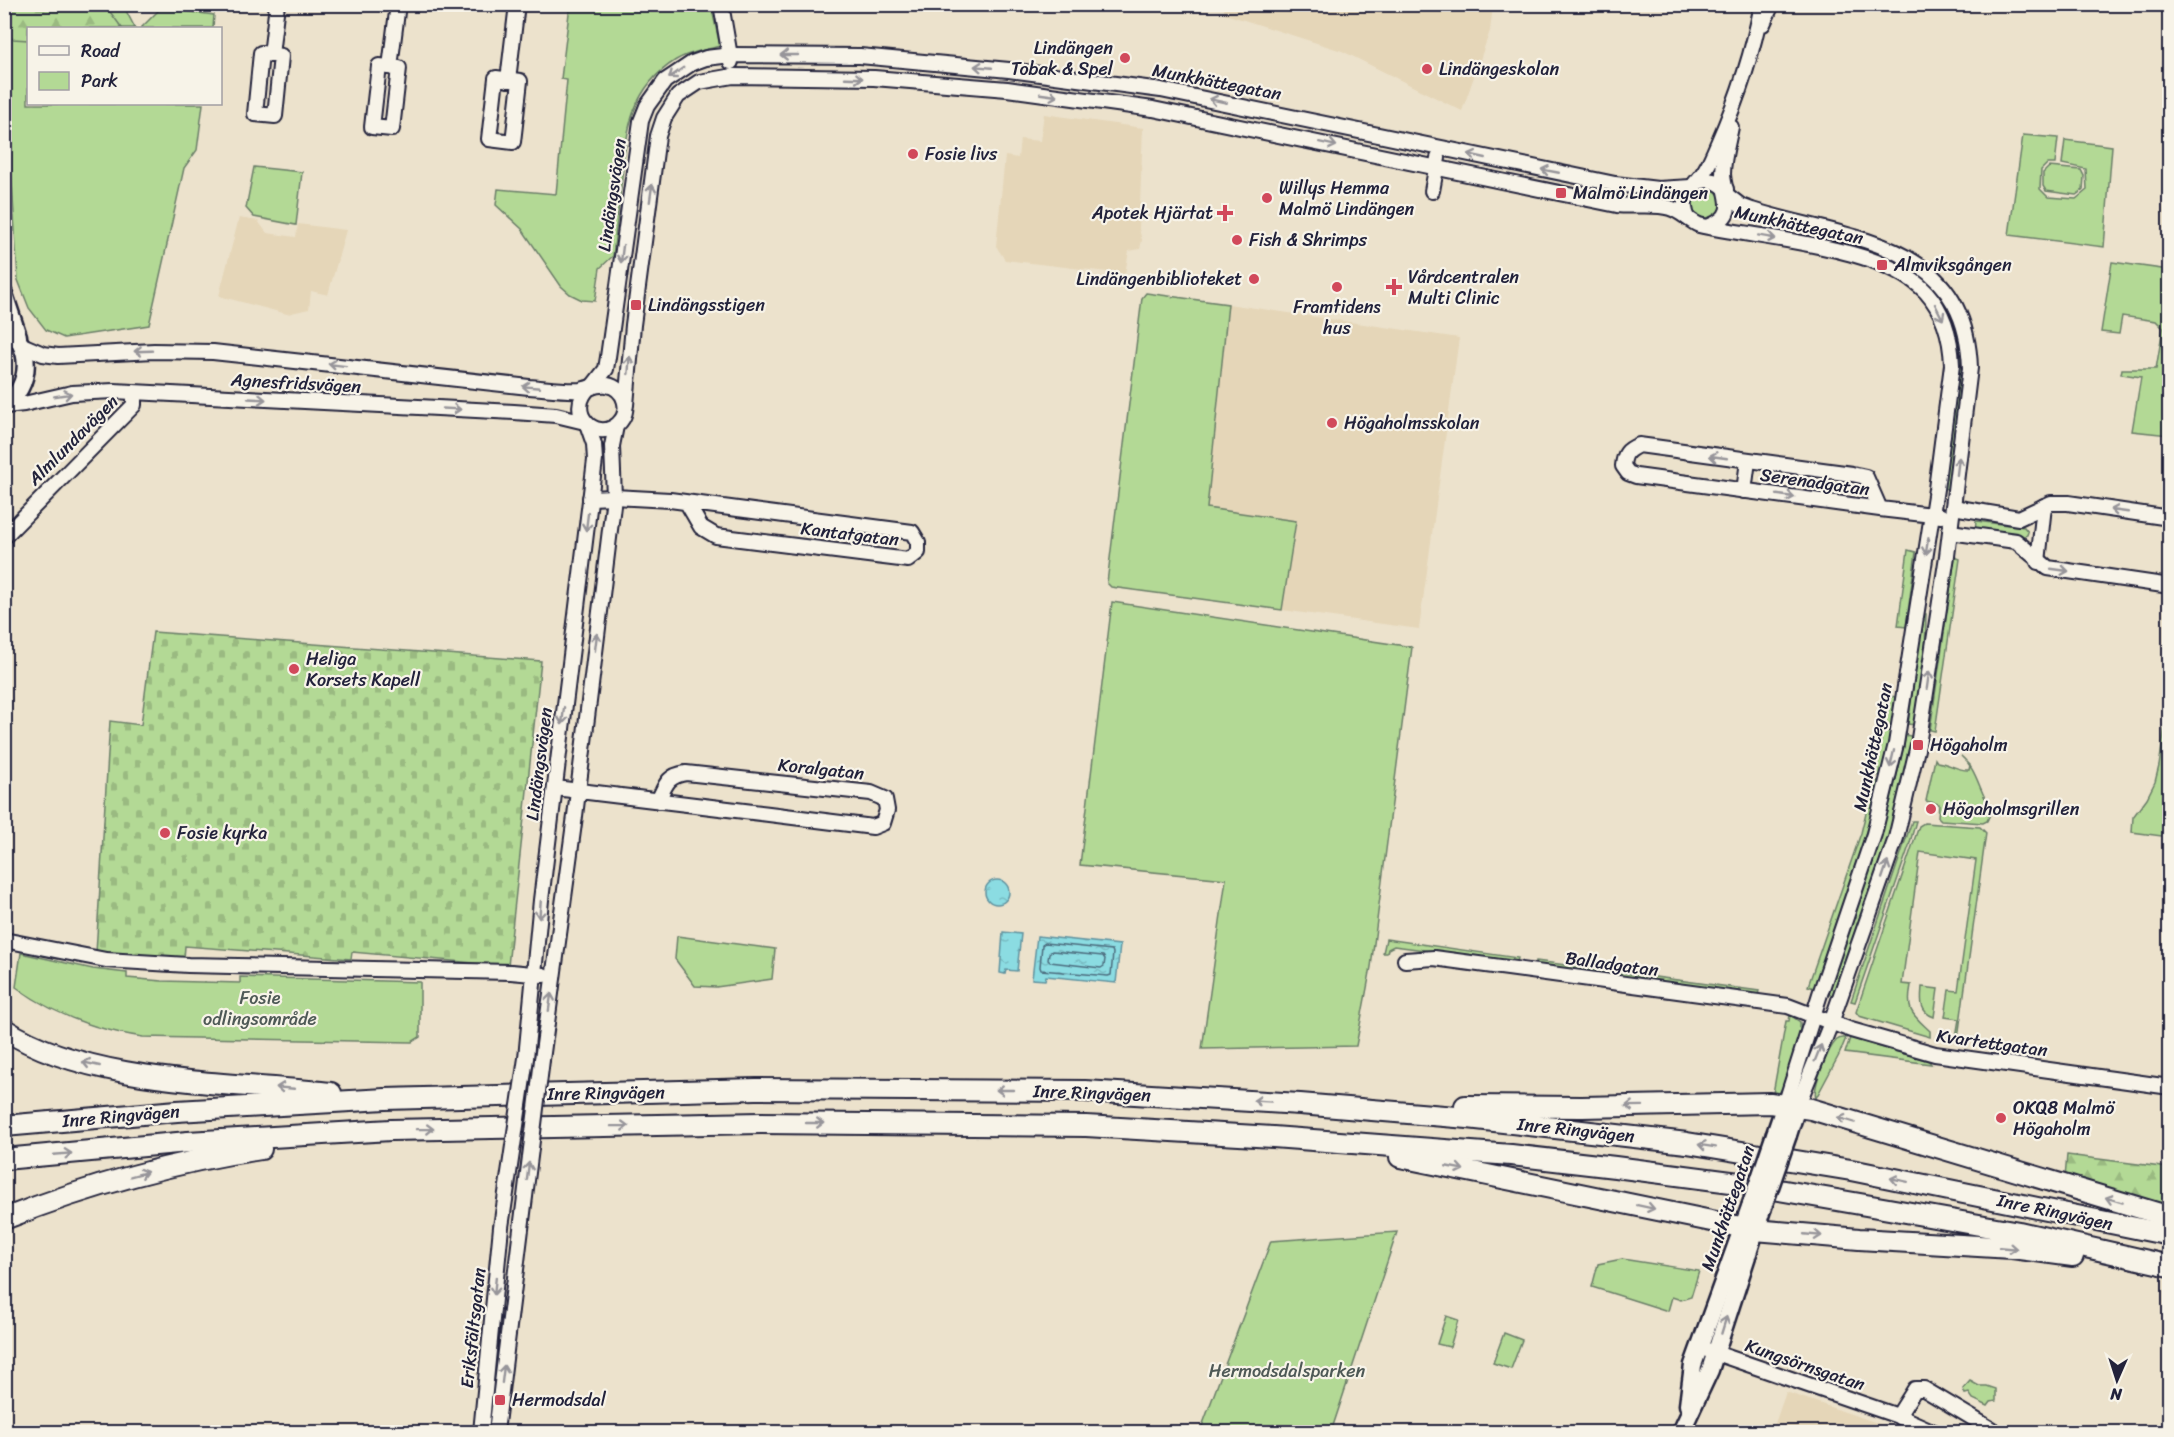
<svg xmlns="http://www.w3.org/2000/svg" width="2174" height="1437" font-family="Sriracha,sans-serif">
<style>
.built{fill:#e5d6b8}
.green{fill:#b3d995;stroke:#6a7e68;stroke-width:1.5}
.forest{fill:url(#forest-firs);stroke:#6a7e68;stroke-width:1.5}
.cemetery{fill:url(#cemetery-stones);stroke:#6a7e68;stroke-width:1.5}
.water{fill:url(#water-ripples);stroke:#61929f;stroke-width:1.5}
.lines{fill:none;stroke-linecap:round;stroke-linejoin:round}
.shore{stroke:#4c6c7e;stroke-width:1.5}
.minor-casing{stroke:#22223b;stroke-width:18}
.major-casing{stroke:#22223b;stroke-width:21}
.highway-casing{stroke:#22223b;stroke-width:24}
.minor{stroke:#f7f3e8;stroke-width:14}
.major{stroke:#f7f3e8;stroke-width:16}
.highway{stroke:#f7f3e8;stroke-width:20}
.minor-bridge-casing{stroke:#22223b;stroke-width:18;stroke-linecap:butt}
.major-bridge-casing{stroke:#22223b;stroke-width:21;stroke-linecap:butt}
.minor-bridge{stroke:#f7f3e8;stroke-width:14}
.major-bridge{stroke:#f7f3e8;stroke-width:16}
.oneway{stroke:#97959a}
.poi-dot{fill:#d1495b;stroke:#f7f3e8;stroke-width:2}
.labels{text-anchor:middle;stroke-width:4.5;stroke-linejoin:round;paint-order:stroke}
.poi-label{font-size:18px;fill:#22223b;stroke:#f7f3e8;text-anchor:start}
.street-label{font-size:18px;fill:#22223b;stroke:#f7f3e8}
.park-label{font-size:18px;fill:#4e5956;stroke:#f7f3e8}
</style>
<defs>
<pattern id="forest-firs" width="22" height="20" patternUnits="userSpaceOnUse" patternTransform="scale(1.5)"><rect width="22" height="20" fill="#b3d995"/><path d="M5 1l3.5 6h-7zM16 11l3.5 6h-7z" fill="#9aba81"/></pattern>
<pattern id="cemetery-stones" width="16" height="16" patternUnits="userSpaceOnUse" patternTransform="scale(1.5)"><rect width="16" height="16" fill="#b3d995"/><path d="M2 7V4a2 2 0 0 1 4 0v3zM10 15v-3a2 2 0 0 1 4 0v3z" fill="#9aba81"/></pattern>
<pattern id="water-ripples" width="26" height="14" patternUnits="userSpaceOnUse" patternTransform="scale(1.5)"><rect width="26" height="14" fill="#8bdce2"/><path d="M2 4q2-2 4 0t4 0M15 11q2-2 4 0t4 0" fill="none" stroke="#78bcc3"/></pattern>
</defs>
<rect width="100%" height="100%" fill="#ece2cc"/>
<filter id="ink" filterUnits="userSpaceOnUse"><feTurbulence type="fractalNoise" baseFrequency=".0167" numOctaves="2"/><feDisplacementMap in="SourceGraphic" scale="12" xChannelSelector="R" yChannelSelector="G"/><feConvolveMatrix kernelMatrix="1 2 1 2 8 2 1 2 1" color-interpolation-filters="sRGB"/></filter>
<g filter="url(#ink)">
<g class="built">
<path d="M1223,5V4L1493,5L1490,31L1462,111L1342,51L1225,14Z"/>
<path d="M1044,114L1143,128L1139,229L1142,240L1140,249L1129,251L1125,274L1005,260L996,246L1005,156L1018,158L1020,139L1040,141Z"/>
<path d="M239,218L258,221L267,233L296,237L298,224L346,230L328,295L311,291L309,309L287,314L219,296Z"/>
<path d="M1228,304L1459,338L1419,629L1282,610L1296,521L1207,508Z"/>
<path d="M1786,1392L1904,1432H1772Z"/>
</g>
<g class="green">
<path d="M4,5H123L135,28H28V104H203L197,150L184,168L149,325L64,338L46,330L29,308L18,280L5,68Z"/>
<path d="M570,5H711L720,46C706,50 689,52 676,60C631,88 627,129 622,177C619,203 616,229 613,256L600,268L595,301L582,300L570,294L561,286L522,229L496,205L498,189L556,194L567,80L561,79Z"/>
<path d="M161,8L214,15L213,28H141Z"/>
<path d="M2023,135L2058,138L2055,164H2047L2041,170L2040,189L2048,197L2076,199L2087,190L2086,169L2062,164L2065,140L2112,146L2104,247L2009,235Z"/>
<path d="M254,167L302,172L296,225L254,217L246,208Z"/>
<path d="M2049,167L2081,170L2084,176L2083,190L2076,195L2046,191L2043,186V173Z"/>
<circle cx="1706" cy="203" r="15"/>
<path d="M2112,262L2169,270V435L2132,431L2141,377L2121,374L2122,369H2156L2163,328L2156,321L2122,316L2119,334L2101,332Z"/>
<path d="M1932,283C1942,293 1952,308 1957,322C1972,364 1954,444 1948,489L1941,488L1957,382L1958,354L1952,327L1928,287Z"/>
<path d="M1146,293L1228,304L1207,508L1296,521L1282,610L1111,587L1107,583L1142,298Z"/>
<path d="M1976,521L2024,527L2028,532L2027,535L2022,537L1975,531Z"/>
<path d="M1908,550L1916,552L1906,627L1898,626Z"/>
<path d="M1955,557L1960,559L1935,731L1930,730Z"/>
<path d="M1112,602L1412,647L1371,967L1356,1046L1202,1049L1226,879L1080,865Z"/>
<path d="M1923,614H1926L1925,660L1916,725L1908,724Z"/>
<path d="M1888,696L1897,697L1882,776L1875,775Z"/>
<path d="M2165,726L2170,727L2169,837L2132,832L2133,817L2147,798L2155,782L2159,766Z"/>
<path d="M1906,735L1914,737L1890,837L1835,997L1828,994C1856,908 1888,824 1906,735Z"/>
<path d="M1961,756C1978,770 1979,793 1992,810L1987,821L1983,823L1941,820L1938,817L1939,804L1926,801L1935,759L1937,762C1948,763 1959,771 1969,770L1970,765Z"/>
<path d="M1874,780L1881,782L1859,855L1814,988L1808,986L1861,833Z"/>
<path d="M1912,821H1916L1909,846L1855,1002L1851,1001Z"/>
<path d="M1924,823L1980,827L1986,833L1958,1038L1956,1037L1959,1019L1945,1017L1949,990L1958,991L1976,860L1920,852L1902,984L1911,985C1906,1012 1912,1014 1930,1031V1037L1859,1016L1856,1012L1919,826Z"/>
<path d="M677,936L775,949L772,979L716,987L695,986L675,959Z"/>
<path d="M1386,939L1518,958L1517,962L1394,946L1388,949L1387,953H1383Z"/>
<path d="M21,953L93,969L127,973V978L162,981L240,983V977L420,982V1037L412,1042L143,1037C96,1030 54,1015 16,987Z"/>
<path d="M1536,961L1759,991L1758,995L1536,965Z"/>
<path d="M1922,987L1938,989L1934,1017C1919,1012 1921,1000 1922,987Z"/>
<path d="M1790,1015L1800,1022C1802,1038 1787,1092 1772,1099L1786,1021H1789Z"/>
<path d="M1846,1038L1839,1055L1816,1098C1812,1088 1828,1048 1837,1040C1841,1037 1841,1038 1846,1038Z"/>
<path d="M1850,1038L1929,1061L1931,1064L1845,1053Z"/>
<path d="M1397,1232L1331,1432H1200L1271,1241Z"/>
<path d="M1622,1259L1699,1271L1691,1297L1681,1300L1672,1297L1668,1311L1592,1287L1598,1264Z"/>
<path d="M1446,1316L1458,1320L1450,1347L1437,1344Z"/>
<path d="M1504,1333L1522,1340L1511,1369L1493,1363Z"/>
<path d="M1970,1381L1979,1386H1987L1996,1389V1401L1991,1402L1988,1406L1973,1399L1969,1393L1965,1394L1963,1389Z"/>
</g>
<g class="forest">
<path d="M4,5H105L122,28H28V40L13,39L6,33Z"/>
<path d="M2067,1155L2169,1168V1211L2065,1178Z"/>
</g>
<path class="cemetery" d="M153,632L541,661L508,966L352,952L351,959L185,946L184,959L96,953L110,721L141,725Z"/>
<g class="water">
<circle cx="997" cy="892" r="12"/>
<path d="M1003,932L1021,934L1017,971L1006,970L1005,974L1000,973Z"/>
<path d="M1037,936L1120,945L1116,983L1046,976L1045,980L1032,979Z"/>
</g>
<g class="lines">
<g class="shore">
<path d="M1045,943L1112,950L1113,953L1111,975L1108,976L1041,970L1040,967L1042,945Z"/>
<path d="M1052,951L1103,956L1105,959L1104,966L1101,968L1050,962L1048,960L1049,953Z"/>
</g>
<g class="minor-casing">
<g id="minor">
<path d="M721,4L731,62"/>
<path d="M1763,24L1772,4"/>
<path d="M261,53L281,56L275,116L255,114Z"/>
<path d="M271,55L277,4"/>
<path d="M379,66L399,68L392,129L372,127Z"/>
<path d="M390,67L398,4"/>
<path d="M496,78L520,81L513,142L489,139Z"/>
<path d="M508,80L517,4"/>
<path d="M1695,183C1706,172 1712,157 1718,143C1738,98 1753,53 1762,4"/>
<path d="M1432,191L1438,158"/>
<path d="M1728,196L1741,206L1752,210C1847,240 1966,239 1970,368L1947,556L1918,745L1896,838L1831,1023L1797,1107"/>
<path d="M1688,218C1675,190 1704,167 1726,189"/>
<path d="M1710,226C1740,214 1724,196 1723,174C1723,159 1728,142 1731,127"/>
<path d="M22,345L43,354L58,356L154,351L213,352L529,387C545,388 563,391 580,390C589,389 597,383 607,385C625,388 632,411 618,424C595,444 565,411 589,388"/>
<path d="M592,387L606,369L608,357L641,121L647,106L665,81L692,63L706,58L731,55L860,56L1009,70L1161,90L1615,184L1658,189L1691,187"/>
<path d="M626,405L633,325L658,136L664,118L678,96L699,82L733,76L874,78L1007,89L1153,109L1617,205C1633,207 1656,203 1670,208C1681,211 1688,220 1699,225C1760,239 1883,245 1926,292C1945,313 1951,338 1952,365L1936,489L1896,744L1874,834L1820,994L1785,1105"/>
<path d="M5,406L24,404L72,393L114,391L514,412L556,415L585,422"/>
<path d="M1744,491L1748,461"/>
<path d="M590,498L614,497L670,500L912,532L918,542V552L908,560L716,536L701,527L687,503"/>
<path d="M1953,507L2019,518L2051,503H2068L2170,518"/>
<path d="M1880,509L1866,477L1852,474L1639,445C1627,450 1624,454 1623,466L1628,473L1636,476L1880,509L1941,516"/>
<path d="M1950,532L2016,541L2048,568L2170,586"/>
<path d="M4,537L134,405V393"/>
<path d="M2038,562L2044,506"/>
<path d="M555,788C661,800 767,814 873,827L883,823L887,810L885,799L871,793L686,773C667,776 666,784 658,801"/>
<path d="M4,940L106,960L188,965L511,972L543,975"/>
<path d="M1405,960L1434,958L1788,1006L1851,1030L1935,1054L2170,1087"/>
<path d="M526,1058L541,900L595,460L594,444L587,424"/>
<path d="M542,1060L575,816L614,497L612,446L616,426"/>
<path d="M1707,1350L1898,1416L1934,1432"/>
<path d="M1898,1416L1915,1389H1924L1996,1432"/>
<path d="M481,1432L501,1227"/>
<path d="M496,1432L521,1229"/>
</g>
</g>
<g class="major-casing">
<g id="major">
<path d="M4,294L18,336"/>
<path d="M4,326C34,346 32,386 4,406"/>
<path d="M1775,1134L1785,1105"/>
<path d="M1788,1135L1797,1107"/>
<path d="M1688,1405L1693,1365L1750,1207"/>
<path d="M1681,1432L1710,1370L1762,1210"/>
</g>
</g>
<g class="highway-casing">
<g id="highway">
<path d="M4,1029C90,1085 231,1082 331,1093"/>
<path d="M1465,1106L1582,1107L1770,1103L1811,1109L2170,1217"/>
<path d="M4,1126L177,1111L385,1099L756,1089L1085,1091L1300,1104L1468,1118L1687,1143L1851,1170L2170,1235"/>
<path d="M1400,1157L1755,1230L1859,1239L2012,1248L2073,1256"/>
<path d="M4,1159L188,1142L391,1130L761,1123L1086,1126L1273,1137L1511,1155L1615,1167L1739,1183L1883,1208L2019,1232L2170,1266"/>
<path d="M4,1219C88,1186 173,1162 261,1149"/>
</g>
</g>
<use href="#minor" class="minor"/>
<use href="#major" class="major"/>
<use href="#highway" class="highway"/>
<g class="minor-bridge-casing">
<g id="minor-bridge">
<path d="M501,1227L526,1058"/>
<path d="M521,1229L542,1060"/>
</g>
</g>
<g class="major-bridge-casing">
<g id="major-bridge">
<path d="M1750,1207L1775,1134"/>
<path d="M1762,1210L1788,1135"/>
</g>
</g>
<use href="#minor-bridge" class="minor-bridge"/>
<use href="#major-bridge" class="major-bridge"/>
</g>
<defs><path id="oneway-shaft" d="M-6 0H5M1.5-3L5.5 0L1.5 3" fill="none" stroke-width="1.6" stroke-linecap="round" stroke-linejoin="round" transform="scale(1.5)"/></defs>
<g class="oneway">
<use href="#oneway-shaft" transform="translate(789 55) rotate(-180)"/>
<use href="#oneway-shaft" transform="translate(983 67) rotate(-175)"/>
<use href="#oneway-shaft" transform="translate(676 73) rotate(144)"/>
<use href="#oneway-shaft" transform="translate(854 78) rotate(2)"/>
<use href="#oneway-shaft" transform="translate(1049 95) rotate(8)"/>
<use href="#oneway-shaft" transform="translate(1218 101) rotate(-168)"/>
<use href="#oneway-shaft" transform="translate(1328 144) rotate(12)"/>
<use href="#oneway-shaft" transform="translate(1477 156) rotate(-167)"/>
<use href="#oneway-shaft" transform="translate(1550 171) rotate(-169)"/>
<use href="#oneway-shaft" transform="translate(651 193) rotate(-82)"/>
<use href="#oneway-shaft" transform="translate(1767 237) rotate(10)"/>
<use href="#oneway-shaft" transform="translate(622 254) rotate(97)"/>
<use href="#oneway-shaft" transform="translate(1939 312) rotate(63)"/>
<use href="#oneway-shaft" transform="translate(143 351) rotate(178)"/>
<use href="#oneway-shaft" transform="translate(337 365) rotate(-173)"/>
<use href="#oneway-shaft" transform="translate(629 365) rotate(-86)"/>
<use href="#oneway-shaft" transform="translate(531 387) rotate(-175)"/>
<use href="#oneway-shaft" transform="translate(63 395) rotate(-9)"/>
<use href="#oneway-shaft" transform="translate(257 399) rotate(3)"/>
<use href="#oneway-shaft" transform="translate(452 409) rotate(3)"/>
<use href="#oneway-shaft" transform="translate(1718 457) rotate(-172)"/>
<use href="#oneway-shaft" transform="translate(1958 466) rotate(-83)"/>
<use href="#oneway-shaft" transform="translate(1786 496) rotate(8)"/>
<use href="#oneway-shaft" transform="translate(2119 511) rotate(-172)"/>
<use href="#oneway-shaft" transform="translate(587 522) rotate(97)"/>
<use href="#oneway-shaft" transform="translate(1927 546) rotate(99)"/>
<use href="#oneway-shaft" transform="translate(2060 570) rotate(8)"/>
<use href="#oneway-shaft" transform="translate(596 642) rotate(-83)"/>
<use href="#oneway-shaft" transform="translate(1928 680) rotate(-82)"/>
<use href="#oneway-shaft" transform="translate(563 716) rotate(97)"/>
<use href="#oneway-shaft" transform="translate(1892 759) rotate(103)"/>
<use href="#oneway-shaft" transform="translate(1885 870) rotate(-71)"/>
<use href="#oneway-shaft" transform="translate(540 910) rotate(95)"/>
<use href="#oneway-shaft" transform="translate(550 1002) rotate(-82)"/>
<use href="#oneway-shaft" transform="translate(1818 1053) rotate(-68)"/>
<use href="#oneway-shaft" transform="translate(91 1064) rotate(-167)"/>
<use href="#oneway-shaft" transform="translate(285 1088) rotate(-175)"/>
<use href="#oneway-shaft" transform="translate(1005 1090) rotate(-180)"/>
<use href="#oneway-shaft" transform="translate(1262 1101) rotate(-176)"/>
<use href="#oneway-shaft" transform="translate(1634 1106) rotate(179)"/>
<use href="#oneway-shaft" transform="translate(1846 1120) rotate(-163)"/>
<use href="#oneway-shaft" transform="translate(815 1123)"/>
<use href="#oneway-shaft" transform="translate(620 1126) rotate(-1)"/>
<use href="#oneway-shaft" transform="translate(425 1129) rotate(-1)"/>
<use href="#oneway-shaft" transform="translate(1707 1146) rotate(-171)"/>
<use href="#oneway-shaft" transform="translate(63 1154) rotate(-5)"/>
<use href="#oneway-shaft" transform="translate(1455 1168) rotate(11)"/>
<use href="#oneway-shaft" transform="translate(528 1171) rotate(-83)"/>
<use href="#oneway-shaft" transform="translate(139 1174) rotate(-15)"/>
<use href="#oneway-shaft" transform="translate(1899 1180) rotate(-168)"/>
<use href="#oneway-shaft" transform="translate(2114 1200) rotate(-163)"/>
<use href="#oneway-shaft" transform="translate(1646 1207) rotate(12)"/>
<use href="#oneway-shaft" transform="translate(1813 1235) rotate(5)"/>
<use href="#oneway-shaft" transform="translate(2008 1248) rotate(5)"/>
<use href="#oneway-shaft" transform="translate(495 1286) rotate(96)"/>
<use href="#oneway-shaft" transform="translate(1724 1325) rotate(-73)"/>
<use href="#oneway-shaft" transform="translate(503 1374) rotate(-83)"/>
</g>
</g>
<g class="poi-dot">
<circle cx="1125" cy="58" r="6"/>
<circle cx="1427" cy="69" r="6"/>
<circle cx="913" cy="154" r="6"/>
<rect x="1555" y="187" width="12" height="12" rx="3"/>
<circle cx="1267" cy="198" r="6"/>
<path d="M1222 204h6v6h6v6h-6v6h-6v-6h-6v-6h6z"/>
<circle cx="1237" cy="240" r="6"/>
<rect x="1876" y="259" width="12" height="12" rx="3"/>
<circle cx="1254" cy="279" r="6"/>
<circle cx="1337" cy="287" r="6"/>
<path d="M1391 278h6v6h6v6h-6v6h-6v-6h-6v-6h6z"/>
<rect x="630" y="299" width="12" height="12" rx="3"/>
<circle cx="1332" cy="423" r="6"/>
<circle cx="294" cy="669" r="6"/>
<rect x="1912" y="739" width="12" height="12" rx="3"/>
<circle cx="1931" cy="809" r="6"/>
<circle cx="165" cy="833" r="6"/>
<circle cx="2001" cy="1118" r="6"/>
<rect x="494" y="1394" width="12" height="12" rx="3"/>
</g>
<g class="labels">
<g class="poi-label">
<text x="1113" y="54" text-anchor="end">Lindängen<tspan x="1113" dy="21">Tobak &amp; Spel</tspan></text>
<text x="1439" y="75">Lindängeskolan</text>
<text x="925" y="160">Fosie livs</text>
<text x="1279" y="194">Willys Hemma<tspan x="1279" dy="21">Malmö Lindängen</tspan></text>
<text x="1573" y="199">Malmö Lindängen</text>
<text x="1213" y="219" text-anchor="end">Apotek Hjärtat</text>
<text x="1249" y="246">Fish &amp; Shrimps</text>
<text x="1894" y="271">Almviksgången</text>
<text x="1408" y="283">Vårdcentralen<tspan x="1408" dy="21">Multi Clinic</tspan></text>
<text x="1242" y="285" text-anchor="end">Lindängenbiblioteket</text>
<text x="648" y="311">Lindängsstigen</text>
<text x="1337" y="313" text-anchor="middle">Framtidens<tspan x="1337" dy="21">hus</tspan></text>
<text x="1344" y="429">Högaholmsskolan</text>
<text x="306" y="665">Heliga<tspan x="306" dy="21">Korsets Kapell</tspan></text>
<text x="1930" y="751">Högaholm</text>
<text x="1943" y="815">Högaholmsgrillen</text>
<text x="177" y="839">Fosie kyrka</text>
<text x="2013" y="1114">OKQ8 Malmö<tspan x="2013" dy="21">Högaholm</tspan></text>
<text x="512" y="1406">Hermodsdal</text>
</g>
<g class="street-label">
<text transform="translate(1217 82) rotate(11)" y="6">Munkhättegatan</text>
<text transform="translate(612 195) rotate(-82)" y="6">Lindängsvägen</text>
<text transform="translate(1799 225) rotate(12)" y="6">Munkhättegatan</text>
<text transform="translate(296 383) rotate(3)" y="6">Agnesfridsvägen</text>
<text transform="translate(73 440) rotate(-45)" y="6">Almlundavägen</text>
<text transform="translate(1815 482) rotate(8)" y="6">Serenadgatan</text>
<text transform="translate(850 534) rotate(7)" y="6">Kantatgatan</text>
<text transform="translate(1873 747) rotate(-78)" y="6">Munkhättegatan</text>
<text transform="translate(539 764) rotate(-83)" y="6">Lindängsvägen</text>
<text transform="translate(821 769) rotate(6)" y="6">Koralgatan</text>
<text transform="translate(1612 964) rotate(8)" y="6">Balladgatan</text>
<text transform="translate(1992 1043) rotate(8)" y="6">Kvartettgatan</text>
<text transform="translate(606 1093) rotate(-1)" y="6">Inre Ringvägen</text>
<text transform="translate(1092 1093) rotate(2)" y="6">Inre Ringvägen</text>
<text transform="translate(121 1116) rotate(-5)" y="6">Inre Ringvägen</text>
<text transform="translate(1576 1130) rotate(6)" y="6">Inre Ringvägen</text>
<text transform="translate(1728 1208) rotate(-71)" y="6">Munkhättegatan</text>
<text transform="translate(2055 1212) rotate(12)" y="6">Inre Ringvägen</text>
<text transform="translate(473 1328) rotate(-84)" y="6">Eriksfältsgatan</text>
<text transform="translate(1805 1365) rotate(19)" y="6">Kungsörnsgatan</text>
</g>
<g class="park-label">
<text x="260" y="1004">Fosie<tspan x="260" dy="21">odlingsområde</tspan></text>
<text x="1287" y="1377">Hermodsdalsparken</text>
</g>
</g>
<rect width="2174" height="1437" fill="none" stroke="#f7f3e8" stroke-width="24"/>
<rect x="12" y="12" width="2150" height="1413" fill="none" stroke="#22223b" stroke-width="2" filter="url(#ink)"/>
<rect x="27" y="27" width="195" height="78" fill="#f7f3e8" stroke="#a29fa3" stroke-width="1.5"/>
<rect x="39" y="46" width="30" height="9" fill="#f7f3e8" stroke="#a29fa3" stroke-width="1.5"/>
<text x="81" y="57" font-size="18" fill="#22223b">Road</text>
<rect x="39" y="72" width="30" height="18" fill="#b3d995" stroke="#a29fa3" stroke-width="1.5"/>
<text x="81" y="87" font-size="18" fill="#22223b">Park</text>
<g transform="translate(2117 1380) rotate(183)" stroke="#f7f3e8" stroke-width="4.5" paint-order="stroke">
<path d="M0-4.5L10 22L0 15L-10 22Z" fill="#22223b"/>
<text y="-9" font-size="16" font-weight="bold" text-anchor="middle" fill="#22223b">N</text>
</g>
</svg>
